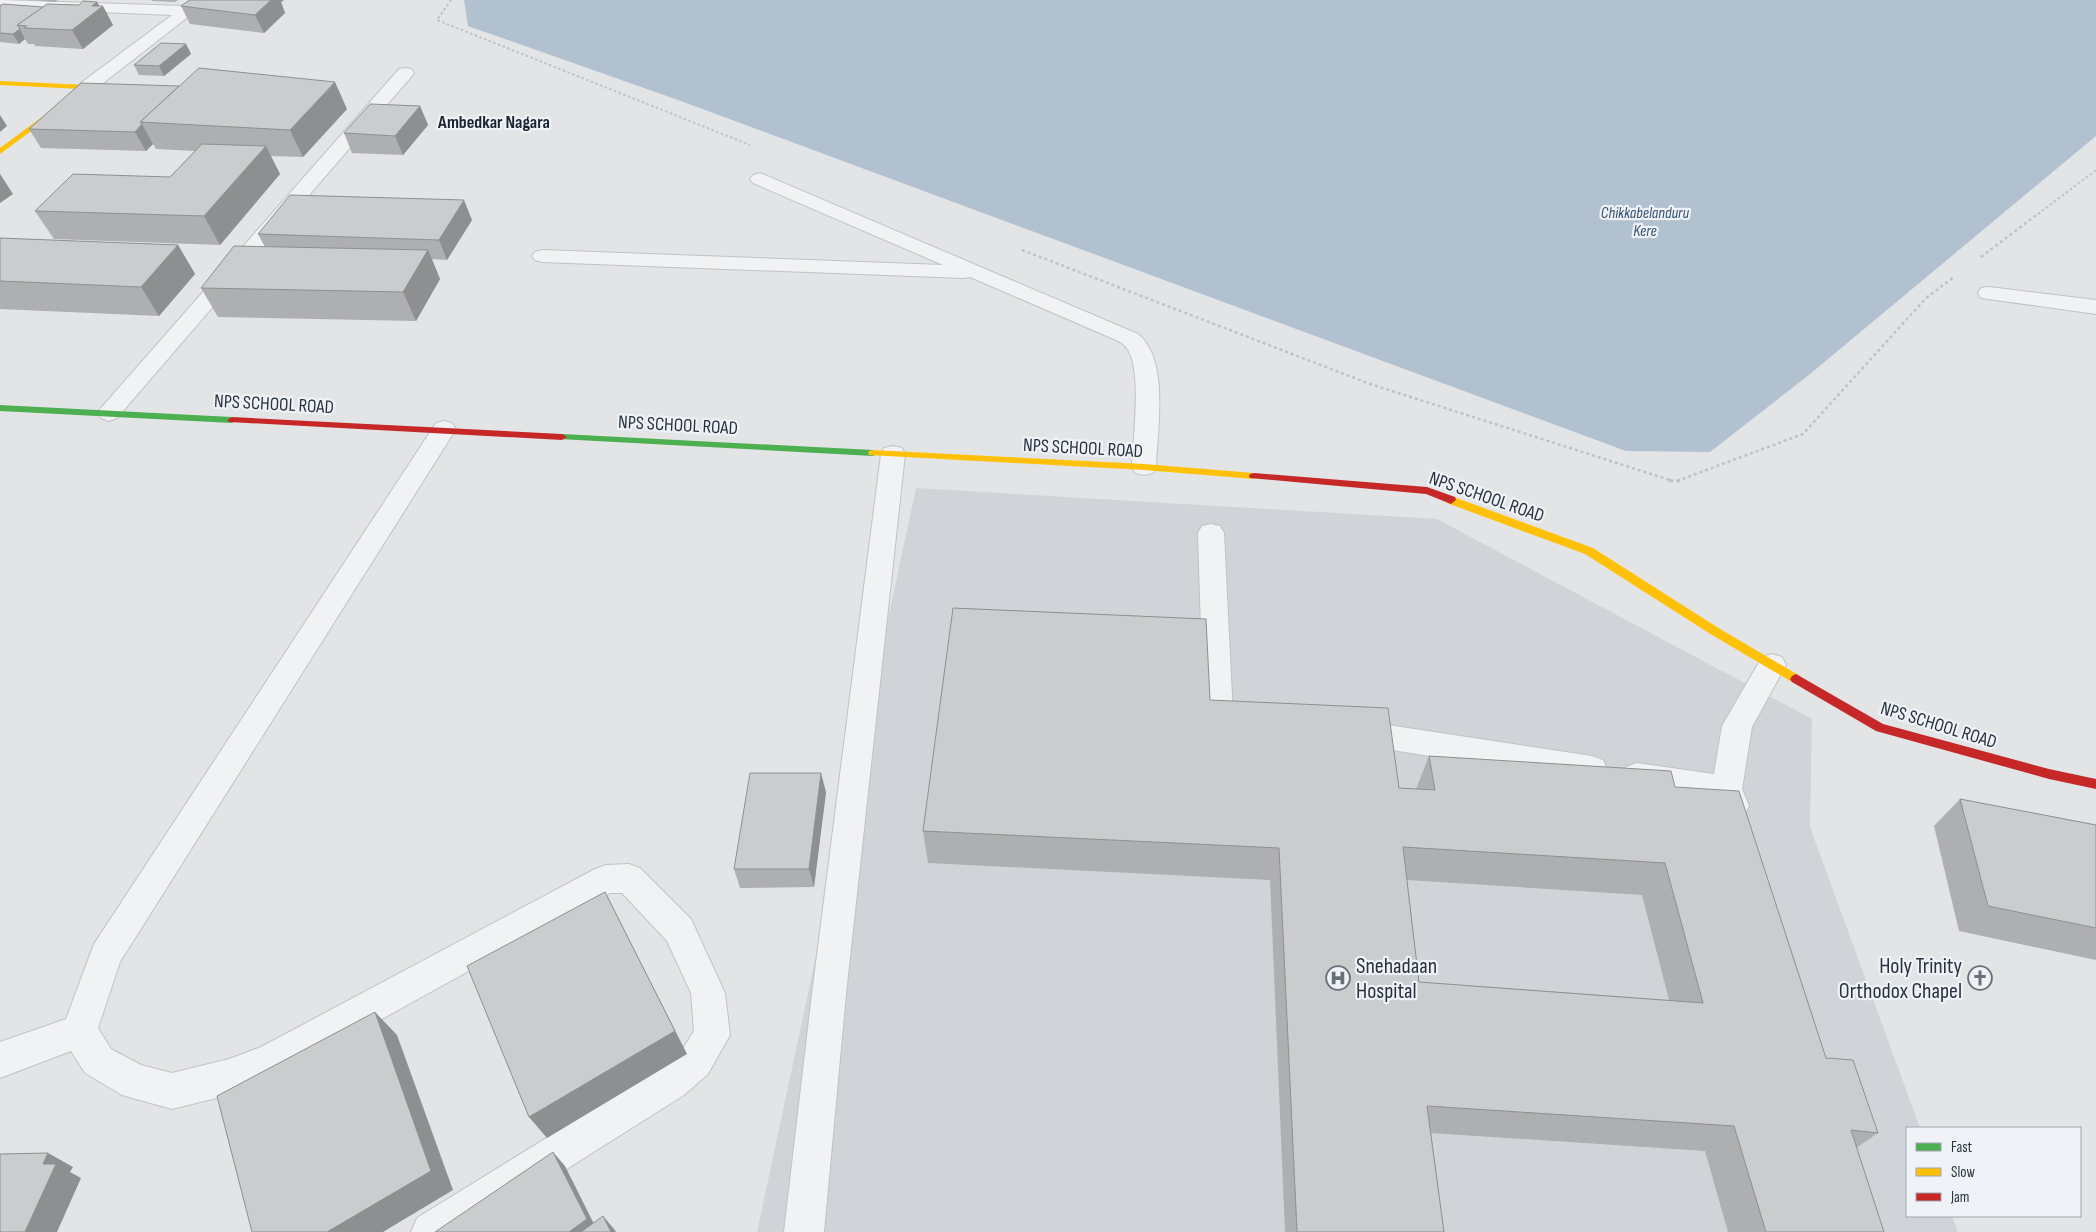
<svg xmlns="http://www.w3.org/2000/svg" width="2096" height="1232" font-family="'Sofia Sans Condensed',sans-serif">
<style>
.built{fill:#d0d4d9}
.water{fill:#b1c1d0}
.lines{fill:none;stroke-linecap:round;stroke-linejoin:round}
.lane-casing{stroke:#c0c2c4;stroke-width:2}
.street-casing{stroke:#c0c2c4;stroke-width:2}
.path-far2{stroke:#c0c2c5;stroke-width:2;stroke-dasharray:2.5 2.5;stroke-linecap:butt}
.path-far1{stroke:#c0c2c5;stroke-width:2.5;stroke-dasharray:3 3;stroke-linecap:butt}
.path{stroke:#c0c2c5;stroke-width:3;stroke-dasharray:4 4;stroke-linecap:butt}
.lane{fill:#f1f2f3;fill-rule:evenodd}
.street{fill:#f1f2f3;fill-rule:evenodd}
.fast{fill:#4caf50;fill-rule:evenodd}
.slow{fill:#ffc107;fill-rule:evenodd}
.jam{fill:#c62828;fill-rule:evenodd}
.wall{fill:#aeafb1;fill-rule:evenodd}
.shaded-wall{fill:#8d8f90}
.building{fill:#caccce;stroke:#8d8f90;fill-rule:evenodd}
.labels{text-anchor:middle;stroke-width:4.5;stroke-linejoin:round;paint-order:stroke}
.far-water-label{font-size:16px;font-style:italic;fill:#355172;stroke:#eff2f6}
.far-quarter-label{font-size:18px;font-weight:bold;fill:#1b2330;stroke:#eff2f6}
.street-label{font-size:19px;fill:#29323f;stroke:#eff2f6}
.near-poi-label{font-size:22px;fill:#29323f;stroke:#eff2f6;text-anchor:start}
</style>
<rect width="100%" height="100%" fill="#e2e4e6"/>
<path class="built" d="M916,488L1437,519L1812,719L1810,827L1920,1128H1907V1216H1952L1958,1232H757Z"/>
<path class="water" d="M464,0H2096V136L1810,374L1710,452L1626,451L678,100L468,26Z"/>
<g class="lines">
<g class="lane-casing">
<g id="lane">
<path d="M1989,287L2096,300V314L1981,298L1978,293L1981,288Z"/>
<path d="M444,421L452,423L456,429L120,962L98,1028L111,1049L141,1065L172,1073L229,1059L261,1047L595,869L606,865L629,864L640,868L691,919L725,993L730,1035L708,1074L684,1095L467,1232H411L417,1218L658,1069L682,1050L694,1031L691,993L667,941L622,893H610L284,1073L229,1095L172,1109L122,1095L85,1073L71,1051L0,1078V1042L66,1019L94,944L436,423Z"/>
<path d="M893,446L902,448L905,454L846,994L824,1232H784L812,994L881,454L884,448Z"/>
<path d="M1211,524L1220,526L1224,533L1233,717L1240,720L1245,728L1240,736L1230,740L1209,735L1204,727L1198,533L1202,526Z"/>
<path d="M1772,654L1782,657L1786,665L1752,727L1742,789L1749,806L1744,815L1733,819L1722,815L1716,800L1637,789L1626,785L1622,776L1626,767L1637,763L1714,774L1722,726L1762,657Z"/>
<path d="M1355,720L1592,756L1603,760L1607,769L1603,778L1592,782L1355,744L1345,741L1340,732L1345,723Z"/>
</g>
</g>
<g class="street-casing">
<g id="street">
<path d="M0,0L184,6L194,1L202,6L93,91H81L78,87L81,83L172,15L0,8Z"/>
<path d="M405,68L411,69L414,73L411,77L117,418L109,421L101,418L97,413L101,408L399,69Z"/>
<path d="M760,173L1138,334C1170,360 1157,430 1156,467L1153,473L1144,475L1135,473L1132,467C1133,440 1142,371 1128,350C1125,345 1121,342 1116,340L970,277L963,278L542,262L535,260L532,256L535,252L542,250L943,265L753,183L750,179L753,175Z"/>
</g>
</g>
<g class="path-far2">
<path d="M451,0L437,20L750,145"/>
<path d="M2038,214L2096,170"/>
</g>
<g class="path-far1">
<path d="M1022,250L1370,384L1673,481"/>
<path d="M1981,257L2039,213"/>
<path d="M1677,481L1803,434L1926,298L1954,277"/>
</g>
<path class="path" d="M1669,480L1675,482L1680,480"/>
<use href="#lane" class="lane"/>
<use href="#street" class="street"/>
<g class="fast">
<path d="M0,405L232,417L237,420L232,423L0,411Z"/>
<path d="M562,434L873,450L878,453L873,456L559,439L557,437L559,435Z"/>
</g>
<g class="slow">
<path d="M0,81L87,85L91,87L0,154V148L80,89L0,85Z"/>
<path d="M873,450L1144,464L1254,473L1259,476L1254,479L1144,470L869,455L868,453L869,451Z"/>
<path d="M1451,496L1593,548L1720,629L1800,676L1802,679L1800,682H1792L1712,635L1585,554L1447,503L1446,500Z"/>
</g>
<g class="jam">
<path d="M232,417L562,434L567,437L562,440L229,422L227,420Z"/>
<path d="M1254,473L1427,487L1455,497L1456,500L1451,504L1426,494L1250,478L1249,476L1250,474Z"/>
<path d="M1796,674L1883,724L2049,769L2096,779V789L2049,779L1876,731L1792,682L1790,679L1792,676Z"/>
</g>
</g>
<g class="wall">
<path d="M30,0H58L55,2Z"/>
<path d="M151,0H178L175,2L152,1Z"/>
<path d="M190,0H284L281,2L285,13L264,33L190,24L181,6Z"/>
<path d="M97,2L113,25L83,49L35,46L34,44H28L25,39L19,44L0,42V4L1,5L43,7L79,5Z"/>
<path d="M186,44L191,54L164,76L139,75L134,65Z"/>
<path d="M420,106L428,125L403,155L352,153L344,133Z"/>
<path d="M347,109L303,157L270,156L280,174L220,245L54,239L35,211L170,177L195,151L156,149L153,144L146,151L41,148L29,129Z"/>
<path d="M472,220L447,260L432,259L440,279L416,321L218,317L201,288L265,247L258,234Z"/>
<path d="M0,238L178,245L195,274L159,316L0,309Z"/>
<path d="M1429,756L1675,787L1826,1058L1878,1133L1856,1148L1884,1232H1728L1705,1151L1431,1133L1444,1232H1285L1270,880L928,863L923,831L1399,788L1416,789ZM1407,880L1642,895L1669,1000L1419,982Z"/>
<path d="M826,792L814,887L740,888L734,869Z"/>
<path d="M1960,799L2096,825V960L1959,931L1934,826Z"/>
</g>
<g class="shaded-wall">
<path d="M267,0H284L281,2L285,13L264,33L255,15Z"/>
<path d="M97,2L100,8L103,6L113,25L83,49L72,30L92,6Z"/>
<path d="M20,29L25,39L19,44L13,34Z"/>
<path d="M186,44L191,54L164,76L159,66Z"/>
<path d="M335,82L347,109L303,157L290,130Z"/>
<path d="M420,106L428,125L403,155L395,136Z"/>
<path d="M0,115L7,126L0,132Z"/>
<path d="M142,124L153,144L146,151L135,132Z"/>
<path d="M266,146L280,174L220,245L204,216Z"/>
<path d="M0,174L13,194L0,203Z"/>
<path d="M464,200L472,220L447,260L439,240Z"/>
<path d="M178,245L195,274L159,316L141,287Z"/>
<path d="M428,250L440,279L416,321L403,292Z"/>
<path d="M821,773L826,792L814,887L809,869Z"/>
<path d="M605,892L687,1054L547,1138L529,1117Z"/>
<path d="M375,1012L397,1035L453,1190L383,1232H327Z"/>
<path d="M553,1152L565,1166L598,1232H569Z"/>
<path d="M48,1153L73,1167L70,1172L81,1178L57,1232H25L43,1164Z"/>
<path d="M603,1216L614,1229L616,1232H611Z"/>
</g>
<g class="building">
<path d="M190,0H271L255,15L181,6Z"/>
<path d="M83,1L97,2L92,6H103L72,30L24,28L27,26L17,25L47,4L79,5Z"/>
<path d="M3,4L43,7L17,25L20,29L13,34L0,33V6Z"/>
<path d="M161,43L186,44L159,66L134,65Z"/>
<path d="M199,68L335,82L290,130L140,122Z"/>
<path d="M81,83L179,86L140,122L142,124L135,132L29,129Z"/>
<path d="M370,104L420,106L395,136L344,133Z"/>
<path d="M202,144L266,146L204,216L35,211L73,174L170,177Z"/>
<path d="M290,195L464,200L439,240L258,234Z"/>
<path d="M0,238L178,245L141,287L0,281Z"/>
<path d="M234,246L428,250L403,292L201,288Z"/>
<path d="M953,608L1206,619L1210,700L1388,708L1399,788L1435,790L1429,756L1671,771L1675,787L1739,791L1826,1058L1853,1060L1878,1133L1851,1130L1884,1232H1766L1734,1126L1427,1106L1444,1232H1297L1279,848L923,831ZM1403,847L1665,863L1703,1003L1419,982Z"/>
<path d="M750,773H821L809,869H734Z"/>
<path d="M1960,799L2096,825V928L1988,906Z"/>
<path d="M605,892L675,1031L529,1117L467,966Z"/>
<path d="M375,1012L431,1171L327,1232H252L217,1096Z"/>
<path d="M553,1152L587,1219L569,1232H435Z"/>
<path d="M48,1153L43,1164H56L25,1232H0V1154Z"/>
<path d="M603,1216L611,1232H581Z"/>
</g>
<defs>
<g id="hospital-ring" transform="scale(1.25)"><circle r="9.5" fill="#eff2f6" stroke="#6a7079" stroke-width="1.5"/><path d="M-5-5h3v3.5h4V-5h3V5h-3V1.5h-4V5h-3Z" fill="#6a7079"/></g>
<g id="church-ring" transform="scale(1.25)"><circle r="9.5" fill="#eff2f6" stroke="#6a7079" stroke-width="1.5"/><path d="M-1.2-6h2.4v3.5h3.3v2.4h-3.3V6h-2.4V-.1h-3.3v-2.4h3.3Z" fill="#6a7079"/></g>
</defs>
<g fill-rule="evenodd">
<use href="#hospital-ring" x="1338" y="978"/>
<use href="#church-ring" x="1980" y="978"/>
</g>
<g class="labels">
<g class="far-water-label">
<text x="1645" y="218">Chikkabelanduru<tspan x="1645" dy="18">Kere</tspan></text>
</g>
<g class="far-quarter-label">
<text x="494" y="128">Ambedkar Nagara</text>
</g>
<g class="street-label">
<text transform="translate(274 403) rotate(3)" y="7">NPS SCHOOL ROAD</text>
<text transform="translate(678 424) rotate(3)" y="7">NPS SCHOOL ROAD</text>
<text transform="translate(1083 447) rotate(3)" y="7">NPS SCHOOL ROAD</text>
<text transform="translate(1487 496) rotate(19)" y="7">NPS SCHOOL ROAD</text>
<text transform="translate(1939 724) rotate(17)" y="7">NPS SCHOOL ROAD</text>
</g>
<g class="near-poi-label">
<text x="1356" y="973">Snehadaan<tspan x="1356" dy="25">Hospital</tspan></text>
<text x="1962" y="973" text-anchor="end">Holy Trinity<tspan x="1962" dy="25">Orthodox Chapel</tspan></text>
</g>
</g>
<rect x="1906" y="1127" width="175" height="90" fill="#eff2f6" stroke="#a0a5ad"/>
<rect x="1916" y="1143" width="25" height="8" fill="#4caf50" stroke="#a0a5ad"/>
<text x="1951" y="1152" font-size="15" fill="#29323f">Fast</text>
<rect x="1916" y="1168" width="25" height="8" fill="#ffc107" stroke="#a0a5ad"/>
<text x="1951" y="1177" font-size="15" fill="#29323f">Slow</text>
<rect x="1916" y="1193" width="25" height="8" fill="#c62828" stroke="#a0a5ad"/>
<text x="1951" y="1202" font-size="15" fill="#29323f">Jam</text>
</svg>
